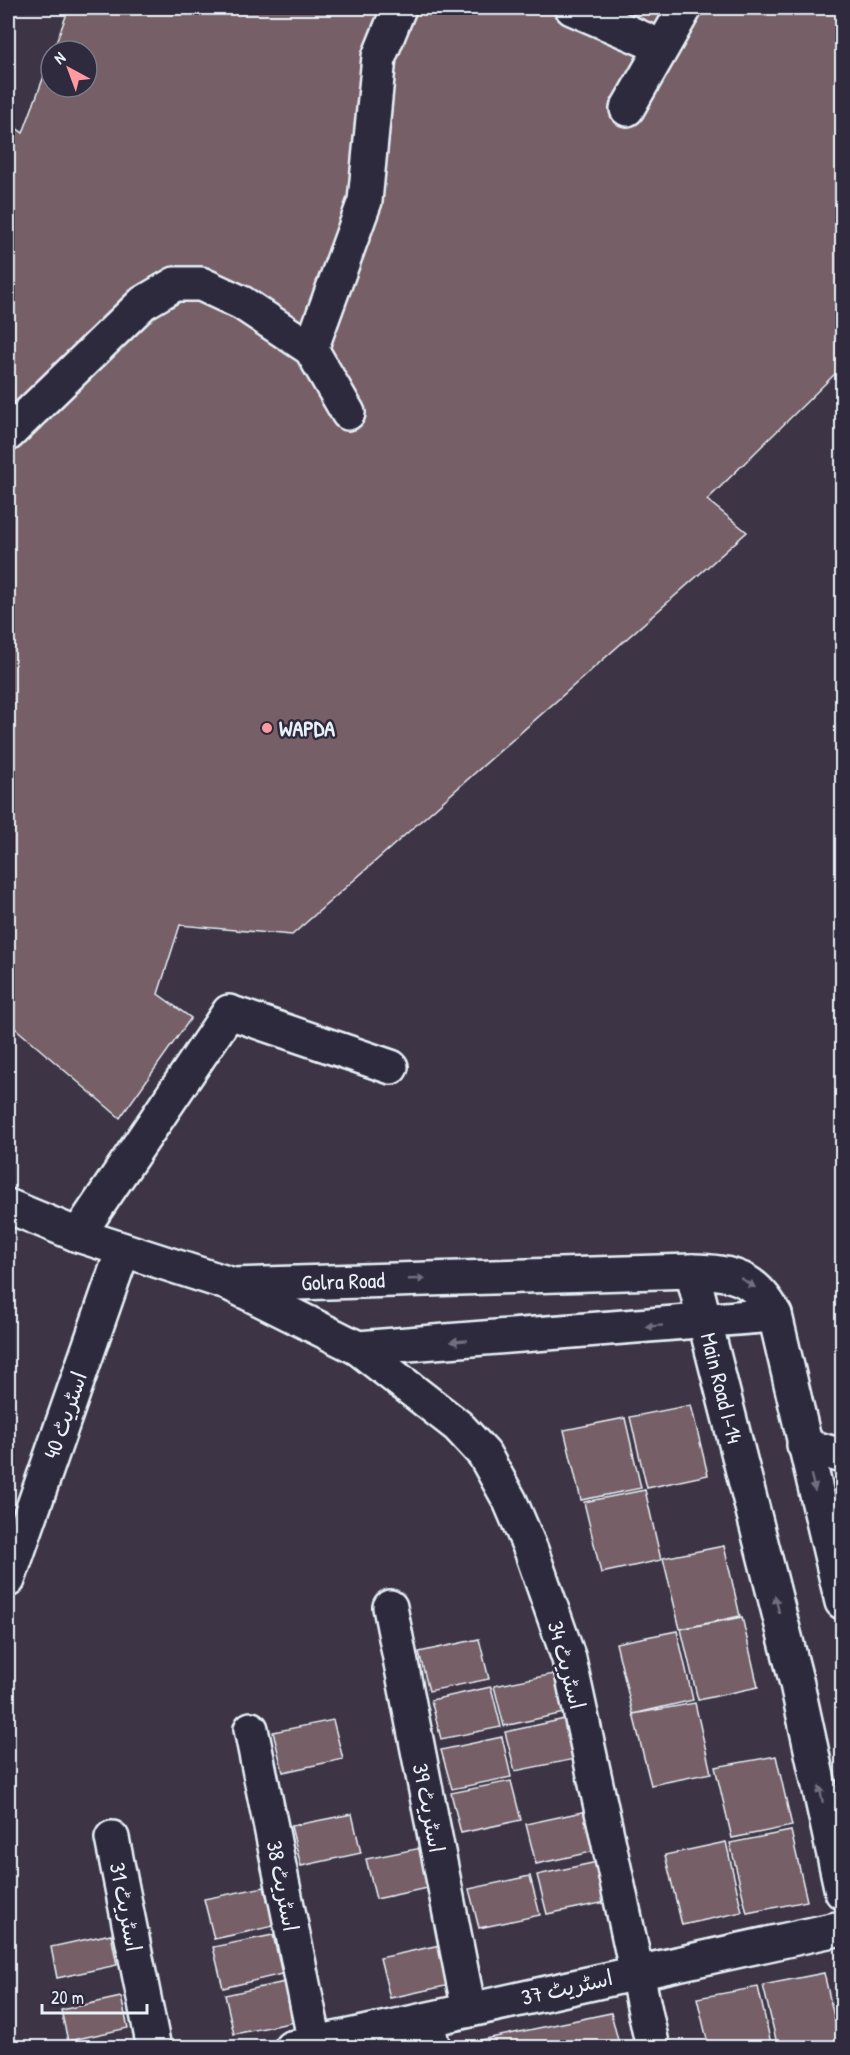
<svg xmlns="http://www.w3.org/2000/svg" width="850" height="2055" font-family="'Patrick Hand','Playpen Sans Arabic',sans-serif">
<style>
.building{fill:#765f66;stroke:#e8f1f8;stroke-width:1.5}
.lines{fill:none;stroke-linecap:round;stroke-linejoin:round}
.street-casing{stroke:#e8f1f8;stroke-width:38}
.secondary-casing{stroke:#e8f1f8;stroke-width:38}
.street{stroke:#2f2a3d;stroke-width:33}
.secondary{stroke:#2f2a3d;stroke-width:33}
.oneway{fill:#70707e}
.poi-dot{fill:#ff9aa2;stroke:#2f2a3d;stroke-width:2}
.labels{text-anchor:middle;stroke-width:5;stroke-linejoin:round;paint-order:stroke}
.poi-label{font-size:22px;font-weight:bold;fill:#e8f1f8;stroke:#2f2a3d;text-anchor:start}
.street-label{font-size:22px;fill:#e8f1f8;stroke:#2f2a3d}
</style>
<rect width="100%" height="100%" fill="#3d3545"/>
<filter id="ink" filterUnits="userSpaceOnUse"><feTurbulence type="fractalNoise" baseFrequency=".0167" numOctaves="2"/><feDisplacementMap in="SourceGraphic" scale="12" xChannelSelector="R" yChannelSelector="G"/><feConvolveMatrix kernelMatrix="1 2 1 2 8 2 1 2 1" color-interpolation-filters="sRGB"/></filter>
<g filter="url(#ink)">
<g class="building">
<path d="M69,8H842V367L707,500L747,532L292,935L180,925L158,994L191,1018L120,1118L8,1022V122L23,133L51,57V87H87V51H53Z"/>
<path d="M691,1405L708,1475L647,1488L630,1417Z"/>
<path d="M625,1418L641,1488L581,1500L564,1430Z"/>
<path d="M645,1490L661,1560L601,1573L584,1502Z"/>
<path d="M724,1546L740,1616L680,1629L663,1558Z"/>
<path d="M742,1617L758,1687L698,1700L681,1629Z"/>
<path d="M677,1631L693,1700L633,1714L616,1643Z"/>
<path d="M479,1639L489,1679L429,1691L419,1652Z"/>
<path d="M554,1674L564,1713L504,1726L494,1686Z"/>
<path d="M491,1687L501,1727L441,1739L431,1700Z"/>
<path d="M695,1703L711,1773L651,1785L633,1714Z"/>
<path d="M565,1719L575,1759L515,1771L505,1732Z"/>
<path d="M333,1720L343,1759L283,1772L273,1732Z"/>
<path d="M502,1737L511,1777L452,1789L441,1750Z"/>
<path d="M776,1756L792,1826L732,1838L715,1767Z"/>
<path d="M511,1781L521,1820L461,1833L451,1793Z"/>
<path d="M587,1811L596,1851L536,1864L526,1824Z"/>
<path d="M352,1814L361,1853L301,1866L291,1826Z"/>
<path d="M791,1831L807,1901L747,1913L730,1843Z"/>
<path d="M726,1842L742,1912L682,1925L665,1855Z"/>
<path d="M426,1847L436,1886L376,1899L366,1859Z"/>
<path d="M597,1862L606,1902L547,1914L537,1875Z"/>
<path d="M530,1876L540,1915L479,1928L469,1889Z"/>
<path d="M264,1887L274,1926L214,1939L204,1899Z"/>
<path d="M111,1934L117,1965L57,1978L51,1947Z"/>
<path d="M273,1935L282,1974L223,1988L213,1947Z"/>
<path d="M440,1945L450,1985L390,1998L380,1958Z"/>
<path d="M824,1973L840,2043L819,2048H778L763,1985Z"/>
<path d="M285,1982L295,2022L234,2034L225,1995Z"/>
<path d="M758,1987L772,2048H709L697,1998Z"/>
<path d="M121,1997L128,2028L68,2041L61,2010Z"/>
<path d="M611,2013L620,2048L452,2046Z"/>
</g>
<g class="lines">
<g class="street-casing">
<g id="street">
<path d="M572,8L662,47"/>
<path d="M627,109L685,8"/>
<path d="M311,349L365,201L379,57L399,8"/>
<path d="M8,434L143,303L175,284H201L242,303L311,349L348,413"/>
<path d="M78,1235L229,1012L391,1067"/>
<path d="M358,1348L458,1426L484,1454L510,1501L531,1550L569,1659L653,2048"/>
<path d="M804,1445L842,1456"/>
<path d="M8,1580L123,1250"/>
<path d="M390,1607L469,2010"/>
<path d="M251,1729L315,2043"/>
<path d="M112,1838L154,2048"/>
<path d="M427,2021L433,2048"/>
<path d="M291,2048C475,2011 658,1967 842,1928"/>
</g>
</g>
<g class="secondary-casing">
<g id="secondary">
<path d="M8,1206L78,1235L233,1285L692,1271C733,1272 755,1277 775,1315L842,1602"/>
<path d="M692,1271L797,1684L842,1892"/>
<path d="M234,1286L358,1348L775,1315"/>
</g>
</g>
<use href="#street" class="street"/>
<use href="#secondary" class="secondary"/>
</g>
<defs><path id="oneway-solid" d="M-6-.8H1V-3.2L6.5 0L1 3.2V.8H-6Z" transform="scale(1.5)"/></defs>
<g class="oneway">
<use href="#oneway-solid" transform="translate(417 1279) rotate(-2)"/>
<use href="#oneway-solid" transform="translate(748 1283) rotate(33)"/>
<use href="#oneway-solid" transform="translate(654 1326) rotate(176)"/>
<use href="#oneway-solid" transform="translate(459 1341) rotate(176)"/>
<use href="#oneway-solid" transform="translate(813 1483) rotate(76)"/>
<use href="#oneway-solid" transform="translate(777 1604) rotate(-104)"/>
<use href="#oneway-solid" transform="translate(821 1794) rotate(-102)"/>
</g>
</g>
<circle class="poi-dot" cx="267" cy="728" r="6"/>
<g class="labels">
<g class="poi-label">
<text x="279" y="736">WAPDA</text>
</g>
<g class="street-label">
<text transform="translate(343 1281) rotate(-2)" y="8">Golra Road</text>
<text transform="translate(722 1388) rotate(76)" y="8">Main Road I-14</text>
<text transform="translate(65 1415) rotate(-71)" y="8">اسٹریٹ 40</text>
<text transform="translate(567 1665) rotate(75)" y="8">اسٹریٹ 34</text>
<text transform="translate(429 1808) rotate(79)" y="8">اسٹریٹ 39</text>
<text transform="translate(283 1886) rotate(79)" y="8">اسٹریٹ 38</text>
<text transform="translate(126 1907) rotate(79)" y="8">اسٹریٹ 31</text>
<text transform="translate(567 1987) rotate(-13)" y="8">اسٹریٹ 37</text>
</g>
</g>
<rect width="850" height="2055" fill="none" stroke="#2f2a3d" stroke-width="30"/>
<rect x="15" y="15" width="820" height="2025" fill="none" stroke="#e8f1f8" stroke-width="2" filter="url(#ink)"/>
<g transform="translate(69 69) rotate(319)"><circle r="28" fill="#2f2a3d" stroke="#797a88" stroke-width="1.5"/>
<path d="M0-4.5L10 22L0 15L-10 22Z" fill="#ff9aa2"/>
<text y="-9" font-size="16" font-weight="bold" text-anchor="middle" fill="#e8f1f8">N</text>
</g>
<path d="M42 2004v9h105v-9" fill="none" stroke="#e8f1f8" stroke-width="3"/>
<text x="51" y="2004" font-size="18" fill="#e8f1f8" stroke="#2f2a3d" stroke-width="4.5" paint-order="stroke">20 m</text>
</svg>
